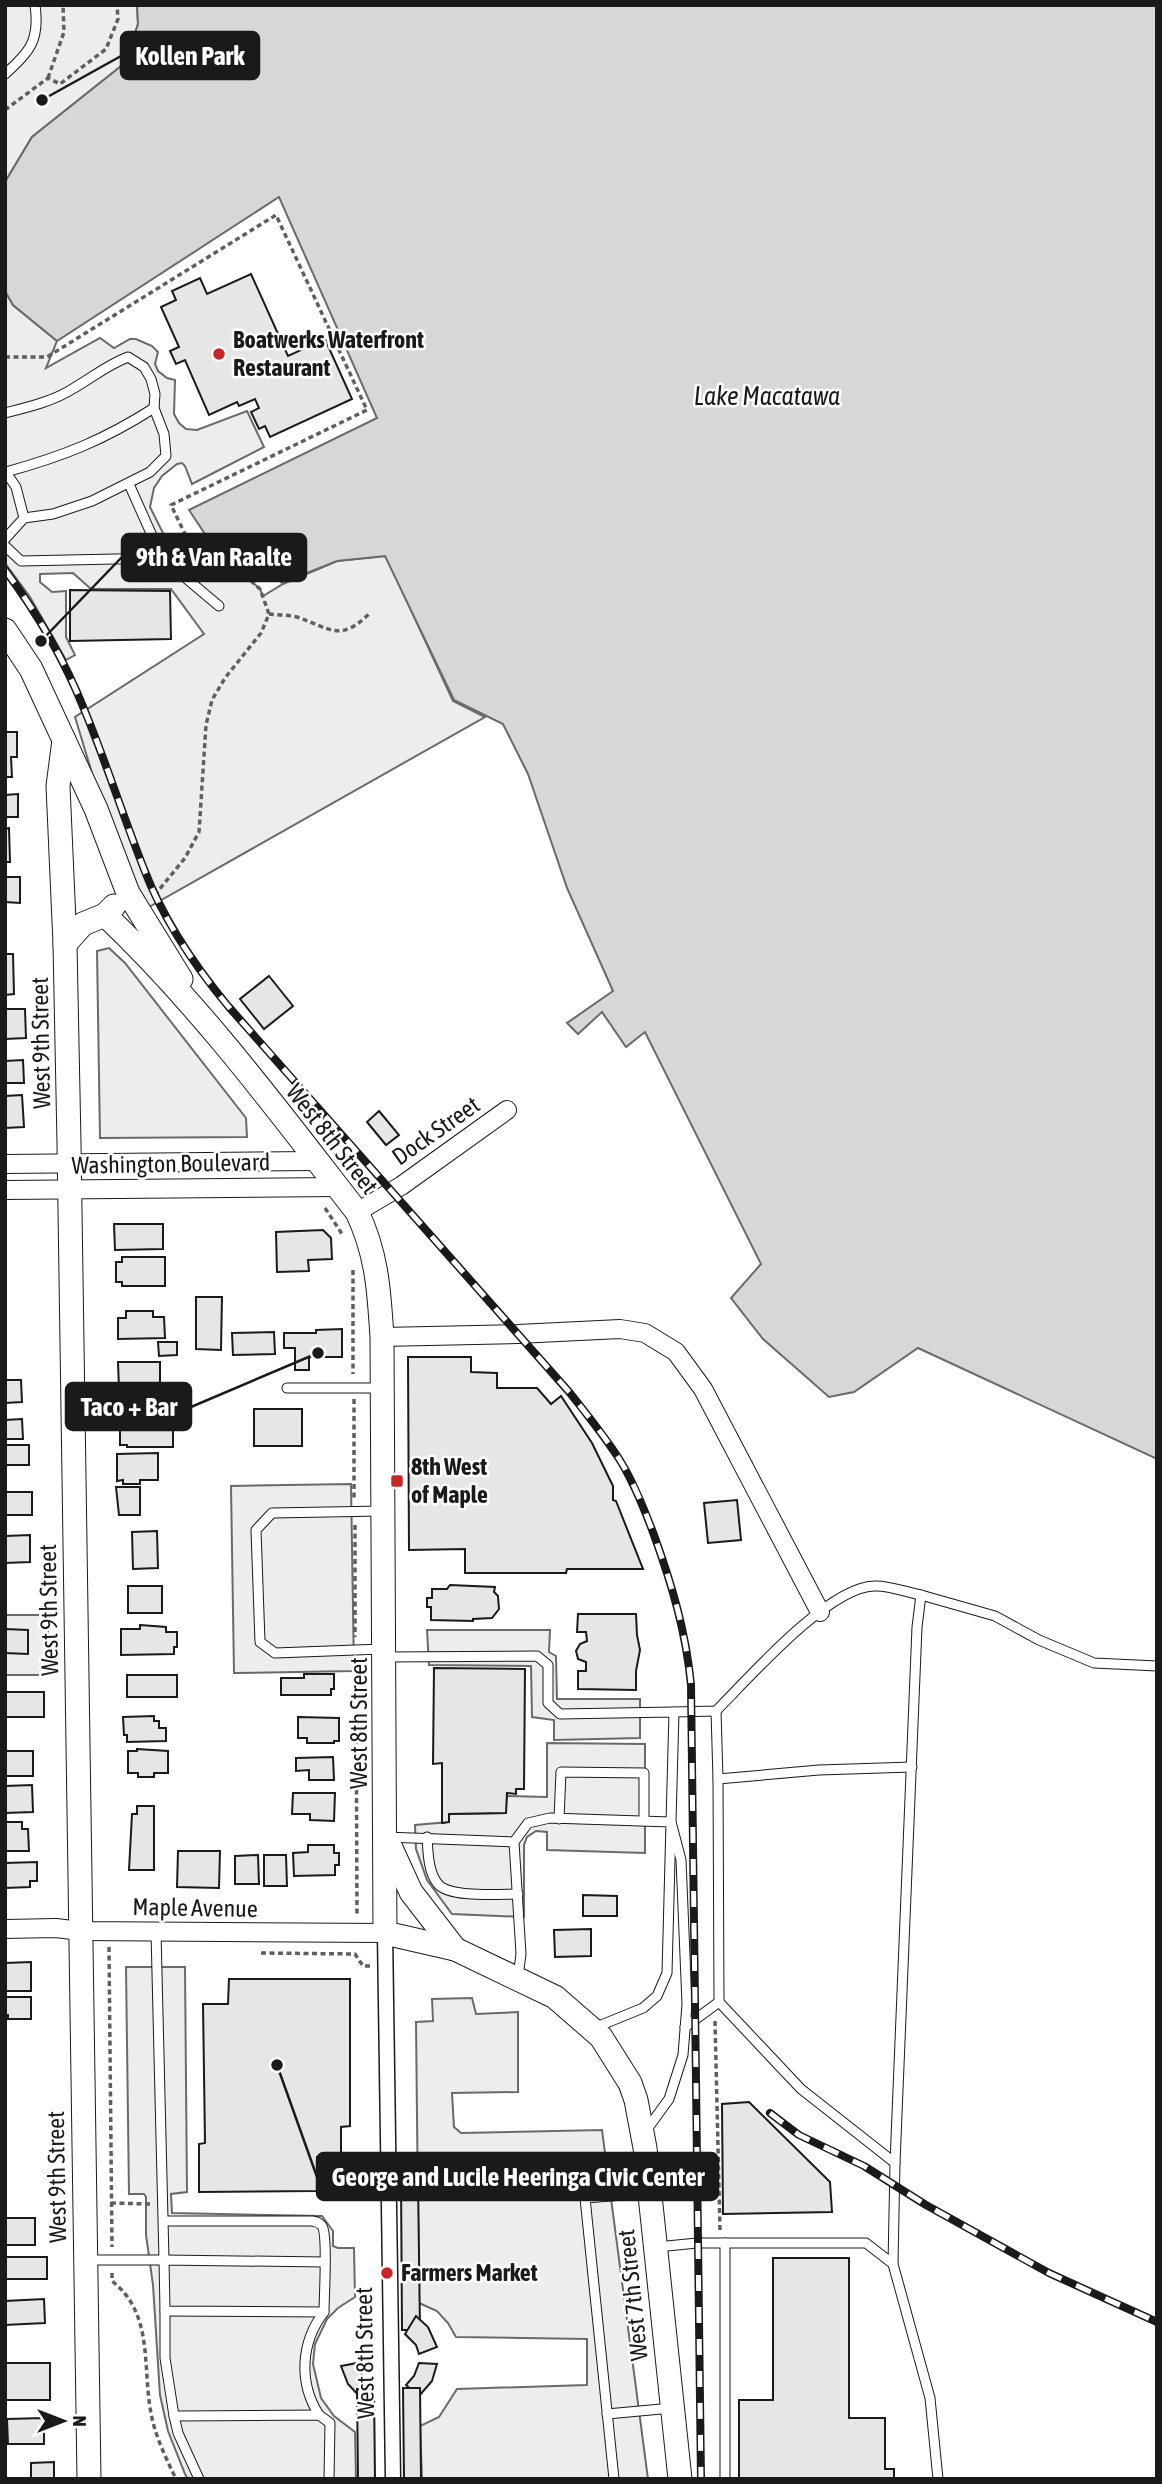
<svg xmlns="http://www.w3.org/2000/svg" width="1162" height="2484" font-family="'Asap Condensed',sans-serif">
<style>
.built{fill:#ededed;stroke:#6a6a6a;stroke-width:2}
.water{fill:#d7d7d7;stroke:#6a6a6a;stroke-width:2}
.building{fill:#e6e6e6;stroke:#1a1a1a;stroke-width:2}
.lines{fill:none;stroke-linecap:round;stroke-linejoin:round}
.service-casing{stroke:#1a1a1a;stroke-width:11}
.pedestrian-casing{stroke:#1a1a1a;stroke-width:17}
.minor-casing{stroke:#1a1a1a;stroke-width:20}
.tertiary-casing{stroke:#1a1a1a;stroke-width:25}
.path{stroke:#5f5f5f;stroke-width:3.5;stroke-dasharray:5 3.5;stroke-linecap:butt}
.service{stroke:#fff;stroke-width:9}
.pedestrian{stroke:#fff;stroke-width:14}
.minor{stroke:#fff;stroke-width:18}
.tertiary{stroke:#fff;stroke-width:23}
.rail-casing{stroke:#1a1a1a;stroke-width:8}
.rail{stroke:#fff;stroke-width:5;stroke-dasharray:16;stroke-linecap:butt}
.poi-dot{fill:#c62828;stroke:#fff;stroke-width:2.5}
.labels{text-anchor:middle;stroke-width:5;stroke-linejoin:round;paint-order:stroke}
.poi-label{font-size:24px;font-weight:bold;fill:#1a1a1a;stroke:#fff;text-anchor:start}
.street-label{font-size:24px;fill:#1a1a1a;stroke:#fff}
.water-label{font-size:26px;font-style:italic;fill:#1a1a1a;stroke:#fff}
.leader{fill:none;stroke:#1a1a1a;stroke-width:2.5}
.callout-dot{fill:#1a1a1a;stroke:#fff;stroke-width:2.5}
.callout{fill:#1a1a1a;stroke:#1a1a1a;stroke-width:2.5}
.callout-label{font-size:26px;text-anchor:middle;font-weight:bold;fill:#fff}
</style>
<rect width="100%" height="100%" fill="#fff"/>
<g class="built">
<path d="M5,5H137L138,24L125,63L32,137L5,182Z"/>
<path d="M5,291L13,305L57,341L46,368L100,338L114,348L130,339H136L152,346L158,352L155,364L158,371L167,378L175,380L174,414L179,423L186,429L197,430L247,411L264,447L192,484L185,466L182,463L177,464L162,476L154,488L150,507L171,549L181,563L192,567L208,563L221,554L260,589L263,596L283,584L337,561L386,556L453,701L485,717L149,907L123,861L98,793L75,717L204,634L171,589H91L73,573L40,574V582L52,592L66,591V637L75,655L66,660L30,597L5,563Z"/>
<path d="M109,948L125,963L246,1118L247,1137L100,1138L97,951Z"/>
<path d="M351,1484L354,1671L234,1673L231,1486Z"/>
<rect x="5" y="1615" width="43" height="60"/>
<path d="M427,1630H550L549,1652L556,1656L557,1699H640V1738L554,1740V1720L532,1717L531,1666L429,1665Z"/>
<path d="M547,1743L645,1744V1853L547,1850V1832L536,1831L527,1837L524,1845V1917L452,1914L427,1880L416,1849L415,1825L449,1822V1814L505,1813L507,1796L547,1797Z"/>
<path d="M126,1967H185L187,2192L171,2194L172,2213L322,2216L333,2231V2246L338,2248H354L355,2297L338,2308L327,2319L315,2344L313,2364L321,2398L334,2416L355,2432L356,2479H188L185,2474L168,2431L160,2395L153,2285L146,2235V2197L144,2194H129Z"/>
<path d="M472,1998L476,2014L518,2012V2092L452,2093L454,2127L461,2133L602,2130L648,2479H422L420,2426L439,2417L457,2389L587,2385V2339L456,2337L448,2323L437,2311L419,2303L416,2022L433,2021L432,1999Z"/>
</g>
<path class="water" d="M137,5H1157V1459L918,1348L854,1392L829,1397L763,1339L731,1298L761,1264L645,1032L626,1047L602,1012L578,1034L567,1023L613,991L567,888L528,774L503,724L454,700L385,556L337,561L282,583L234,538L205,534L189,510L377,418L279,197L57,341L13,305L5,291V182L32,137L125,63L138,24Z"/>
<g class="building">
<path d="M251,274L288,356L325,339L352,399L270,437L265,426L259,429L251,412L259,408L255,399L239,406L237,402L209,415L185,360L176,364L170,351L179,347L161,307L176,300L172,291L200,278L207,294Z"/>
<path d="M70,590L170,591L171,639L70,641Z"/>
<path d="M5,732H17V757H11L12,777H5Z"/>
<path d="M18,794V817H5V795Z"/>
<path d="M9,828L10,862H5V829Z"/>
<path d="M5,877H20V903L5,902Z"/>
<path d="M5,954H13L14,994L5,995Z"/>
<path d="M269,976L293,1006L264,1029L240,999Z"/>
<path d="M5,1009H25L26,1038L5,1039Z"/>
<path d="M23,1060L24,1083H5V1061Z"/>
<path d="M22,1095L24,1127L5,1128V1096Z"/>
<path d="M379,1111L399,1135L386,1145L367,1122Z"/>
<path d="M114,1224H163V1249L115,1250Z"/>
<path d="M323,1230L331,1238L332,1259L308,1260L309,1271L277,1272L276,1232Z"/>
<path d="M122,1257H165V1286H122V1282H116V1262H122Z"/>
<path d="M196,1297H222L221,1350L196,1349Z"/>
<path d="M126,1311H153V1317H164L165,1338L118,1339V1318H126Z"/>
<path d="M342,1329V1357H309V1370H295V1348H284V1333H316V1330Z"/>
<path d="M274,1332L275,1354L233,1355L232,1333Z"/>
<path d="M158,1342H177V1355L159,1356Z"/>
<path d="M408,1357H471V1372L497,1373V1388H537L551,1404L561,1396L592,1443L613,1486V1500L616,1501L643,1569H567L566,1573H465V1549L409,1550Z"/>
<path d="M118,1362H160V1388L119,1389Z"/>
<path d="M5,1380H21L22,1402L5,1403Z"/>
<rect x="254" y="1409" width="48" height="37"/>
<path d="M128,1416H173V1447H127V1445H120V1421H128Z"/>
<path d="M22,1419L23,1439H5V1420Z"/>
<rect x="5" y="1445" width="24" height="20"/>
<path d="M158,1453V1480H140V1484H123V1480L117,1481V1454Z"/>
<path d="M116,1487H140V1515H119Z"/>
<rect x="5" y="1492" width="27" height="23"/>
<path d="M737,1500L741,1540L708,1543L704,1503Z"/>
<path d="M157,1531L158,1568L133,1569L132,1532Z"/>
<path d="M30,1535V1562L5,1563V1536Z"/>
<path d="M450,1585L495,1587L494,1592L498,1596L499,1609L492,1618L473,1619V1621L431,1620V1607H427V1598H432V1589H447Z"/>
<rect x="128" y="1586" width="34" height="27"/>
<path d="M578,1614H636L637,1635L640,1650L636,1671V1690L578,1689V1671H586V1662L578,1659L576,1651L580,1644L587,1641L586,1632H577Z"/>
<path d="M140,1625L166,1627V1632H177V1647H174V1654L121,1655V1629H140Z"/>
<path d="M5,1629L28,1630V1654L5,1653Z"/>
<path d="M434,1668L525,1669L524,1789H516V1794L507,1793L506,1813L449,1814V1822L442,1823V1763L433,1764Z"/>
<path d="M304,1674H334V1689H331V1695H281V1678H304Z"/>
<rect x="127" y="1675" width="50" height="22"/>
<rect x="5" y="1692" width="39" height="25"/>
<path d="M154,1716V1721H159V1728H166V1741L127,1742V1735H124L123,1717Z"/>
<path d="M298,1717L339,1718V1741H334V1743H307V1738H298Z"/>
<path d="M137,1749L168,1751V1773H154V1777H138V1773H128V1751H137Z"/>
<rect x="5" y="1751" width="28" height="25"/>
<path d="M333,1757L334,1780H309V1770L296,1771V1758Z"/>
<path d="M32,1785L33,1812L5,1813V1786Z"/>
<path d="M293,1793H335L334,1821L310,1820V1814H292Z"/>
<path d="M137,1806H154V1870H129L132,1814H137Z"/>
<path d="M5,1822H22V1829H28L29,1851H5Z"/>
<path d="M308,1845H334V1853H339V1865H335V1875L294,1876L293,1853L308,1852Z"/>
<path d="M178,1851H220L219,1888L177,1887Z"/>
<path d="M258,1855L259,1884H235V1856Z"/>
<path d="M264,1855H286L287,1886H264Z"/>
<path d="M37,1862V1881H30V1887L5,1888V1863Z"/>
<path d="M583,1895L617,1896V1916H583Z"/>
<path d="M591,1929V1956L555,1957L554,1930Z"/>
<path d="M31,1962V1991H5V1963Z"/>
<path d="M229,1979H350V2126L341,2127V2156L317,2157V2191L199,2192V2144L205,2143L203,2004H228Z"/>
<path d="M5,1997H31V2019H8V2015H5Z"/>
<path d="M749,2102L830,2182L832,2212L723,2214L722,2104Z"/>
<path d="M401,2180H418L420,2330H402Z"/>
<rect x="5" y="2218" width="30" height="27"/>
<rect x="5" y="2257" width="42" height="22"/>
<path d="M773,2258H849V2418H885V2469H894V2479H739V2400H773Z"/>
<path d="M44,2299L45,2323L5,2325V2301Z"/>
<path d="M416,2316L428,2327L437,2347L419,2354L416,2345L405,2334Z"/>
<rect x="5" y="2363" width="45" height="37"/>
<path d="M357,2363L362,2375L370,2385L360,2397L348,2384L341,2366Z"/>
<path d="M419,2363L437,2364L432,2381L419,2396L406,2385L414,2376Z"/>
<path d="M403,2388H420L421,2479H404Z"/>
<path d="M357,2389H374L375,2479H358Z"/>
<path d="M44,2418V2444H8L7,2419Z"/>
<path d="M54,2462V2479H31V2463Z"/>
</g>
<g class="lines">
<g class="service-casing">
<g id="service">
<path d="M5,74C30,52 40,40 35,5"/>
<path d="M5,413C29,407 54,401 74,388C93,377 107,365 128,357L144,367L151,379L155,394L154,408L164,434L166,456L150,472L92,501L53,514L24,518L5,539"/>
<path d="M5,471L16,487L24,518"/>
<path d="M6,472C64,456 104,440 154,408"/>
<path d="M129,484L162,558"/>
<path d="M5,546L21,561L162,558L219,606"/>
<path d="M287,1388H381"/>
<path d="M921,1595L995,1616L1039,1640L1094,1663L1157,1666"/>
<path d="M382,1649L275,1653L260,1642L256,1530L272,1513L382,1511"/>
<path d="M385,1657L537,1656L548,1665V1703L560,1714L674,1712L671,1822L681,1860L687,2004L683,2055L669,2099L645,2132"/>
<path d="M716,1711L718,1779L819,1770L912,1767"/>
<path d="M674,1712L716,1711C748,1679 828,1587 874,1586C888,1585 906,1592 921,1595L917,1627L895,2163L893,2264"/>
<path d="M559,1819L561,1772L644,1773V1821"/>
<path d="M386,1837L514,1842"/>
<path d="M427,1837C428,1852 428,1872 438,1884C449,1898 500,1894 518,1894"/>
<path d="M518,1977L521,1954L514,1842L528,1823L550,1818L671,1822L667,1973L657,1996L643,2008L594,2028"/>
<path d="M719,2002L801,2089L895,2163"/>
<path d="M685,2027L719,2002L718,1779"/>
<path d="M164,2221H312C317,2222 319,2222 322,2226C328,2235 324,2297 324,2312L165,2311L164,2260L325,2262"/>
<path d="M725,2243V2479"/>
<path d="M657,2247L697,2243H866L893,2264L930,2398L938,2479"/>
<path d="M85,2260H164L156,1932"/>
<path d="M165,2311V2358L174,2416"/>
<path d="M607,2414L672,2408"/>
<path d="M319,2415C298,2382 301,2342 324,2312"/>
<path d="M199,2479L178,2433L174,2416L319,2415L330,2423L329,2479"/>
<path d="M614,2479L585,2198L650,2193"/>
</g>
</g>
<g class="pedestrian-casing">
<path id="pedestrian" d="M385,1933L393,2479"/>
</g>
<g class="minor-casing">
<g id="minor">
<path d="M5,1164L317,1161"/>
<path d="M5,1190L337,1187"/>
<path d="M357,1212L401,1186L507,1110"/>
<path d="M382,1337L518,1334L620,1329L645,1333L676,1352L703,1389L820,1612"/>
<path d="M5,1929L56,1928L80,1931L385,1933"/>
</g>
</g>
<g class="tertiary-casing">
<g id="tertiary">
<path d="M5,630L31,669L96,809L128,893L181,979"/>
<path d="M64,740L58,786L65,944L69,1143L89,2479"/>
<path d="M105,915C199,1004 277,1109 357,1212C377,1254 379,1290 382,1337L385,1933L455,1949L555,1997L601,2037L630,2083L636,2100L645,2148L680,2479"/>
<path d="M65,944L83,924L105,915L114,906"/>
<path d="M390,1846L411,1892L455,1949"/>
</g>
</g>
<g class="path">
<path d="M48,78L64,32L63,5"/>
<path d="M5,110L48,78L60,84L106,49L118,19L117,5"/>
<path d="M5,357H47L276,215L367,410L171,505L186,536L202,548L221,554L260,589L269,614L261,633L225,678L212,700L206,725L199,832L185,858L154,896"/>
<path d="M269,614C278,615 289,615 297,617C332,629 340,643 371,612"/>
<path d="M325,1208L342,1234"/>
<path d="M353,1270V1374"/>
<path d="M354,1399V1500"/>
<path d="M355,1525V1637"/>
<path d="M356,1662L357,1917"/>
<path d="M109,1947L112,2247"/>
<path d="M261,1953L355,1954L363,1966H370"/>
<path d="M715,2021L720,2230"/>
<path d="M111,2203L151,2204"/>
<path d="M112,2273V2281C154,2314 142,2366 151,2413C155,2436 166,2458 176,2479"/>
</g>
<use href="#service" class="service"/>
<use href="#pedestrian" class="pedestrian"/>
<use href="#minor" class="minor"/>
<use href="#tertiary" class="tertiary"/>
<g class="rail-casing">
<g id="rail">
<path d="M5,570C37,613 64,659 84,709C106,762 123,816 144,869C163,919 194,965 228,1006L570,1393C588,1416 606,1438 621,1462C635,1485 645,1511 654,1535C672,1585 686,1632 691,1685L701,2479"/>
<path d="M770,2113L799,2135L864,2166L926,2205L1049,2273L1157,2322"/>
</g>
</g>
<use href="#rail" class="rail"/>
</g>
<g class="poi-dot">
<circle cx="219" cy="354" r="7"/>
<rect x="390" y="1474" width="14" height="14" rx="3.5"/>
<circle cx="387" cy="2273" r="7"/>
</g>
<g class="labels">
<g class="poi-label">
<text x="233" y="348">Boatwerks Waterfront<tspan x="233" dy="28">Restaurant</tspan></text>
<text x="411" y="1475">8th West<tspan x="411" dy="28">of Maple</tspan></text>
<text x="401" y="2281">Farmers Market</text>
</g>
<g class="street-label">
<text transform="translate(41 1043) rotate(-91)" y="8">West 9th Street</text>
<text transform="translate(436 1131) rotate(-35)" y="8">Dock Street</text>
<text transform="translate(332 1139) rotate(52)" y="8">West 8th Street</text>
<text transform="translate(171 1164) rotate(-1)" y="8">Washington Boulevard</text>
<text transform="translate(49 1610) rotate(-91)" y="8">West 9th Street</text>
<text transform="translate(359 1723) rotate(-90)" y="8">West 8th Street</text>
<text transform="translate(195 1908) rotate(1)" y="8">Maple Avenue</text>
<text transform="translate(57 2177) rotate(-91)" y="8">West 9th Street</text>
<text transform="translate(633 2295) rotate(-96)" y="8">West 7th Street</text>
<text transform="translate(365 2353) rotate(-91)" y="8">West 8th Street</text>
</g>
<g class="water-label">
<text x="767" y="405">Lake Macatawa</text>
</g>
</g>
<path class="leader" d="M42 100L121 56M41 641L122 557M318 1353L191 1407M277 2065L317 2177"/>
<g class="callout-dot">
<circle cx="42" cy="100" r="7"/>
<circle cx="41" cy="641" r="7"/>
<circle cx="318" cy="1353" r="7"/>
<circle cx="277" cy="2065" r="7"/>
</g>
<g class="callout">
<rect x="121" y="32" width="138" height="47" rx="7"/>
<rect x="122" y="534" width="184" height="47" rx="7"/>
<rect x="66" y="1383" width="125" height="47" rx="7"/>
<rect x="317" y="2153" width="401" height="47" rx="7"/>
</g>
<g class="callout-label">
<text x="190" y="65">Kollen Park</text>
<text x="214" y="566">9th &amp; Van Raalte</text>
<text x="129" y="1416">Taco + Bar</text>
<text x="518" y="2186">George and Lucile Heeringa Civic Center</text>
</g>
<rect width="1162" height="2484" fill="none" stroke="#1a1a1a" stroke-width="14"/>
<g transform="translate(63 2421) rotate(90)" stroke="#ffffff" stroke-width="5" paint-order="stroke">
<path d="M0-5L12 26L0 18L-12 26Z" fill="#1a1a1a"/>
<text y="-10" font-size="19" font-weight="bold" text-anchor="middle" fill="#1a1a1a">N</text>
</g>
</svg>
